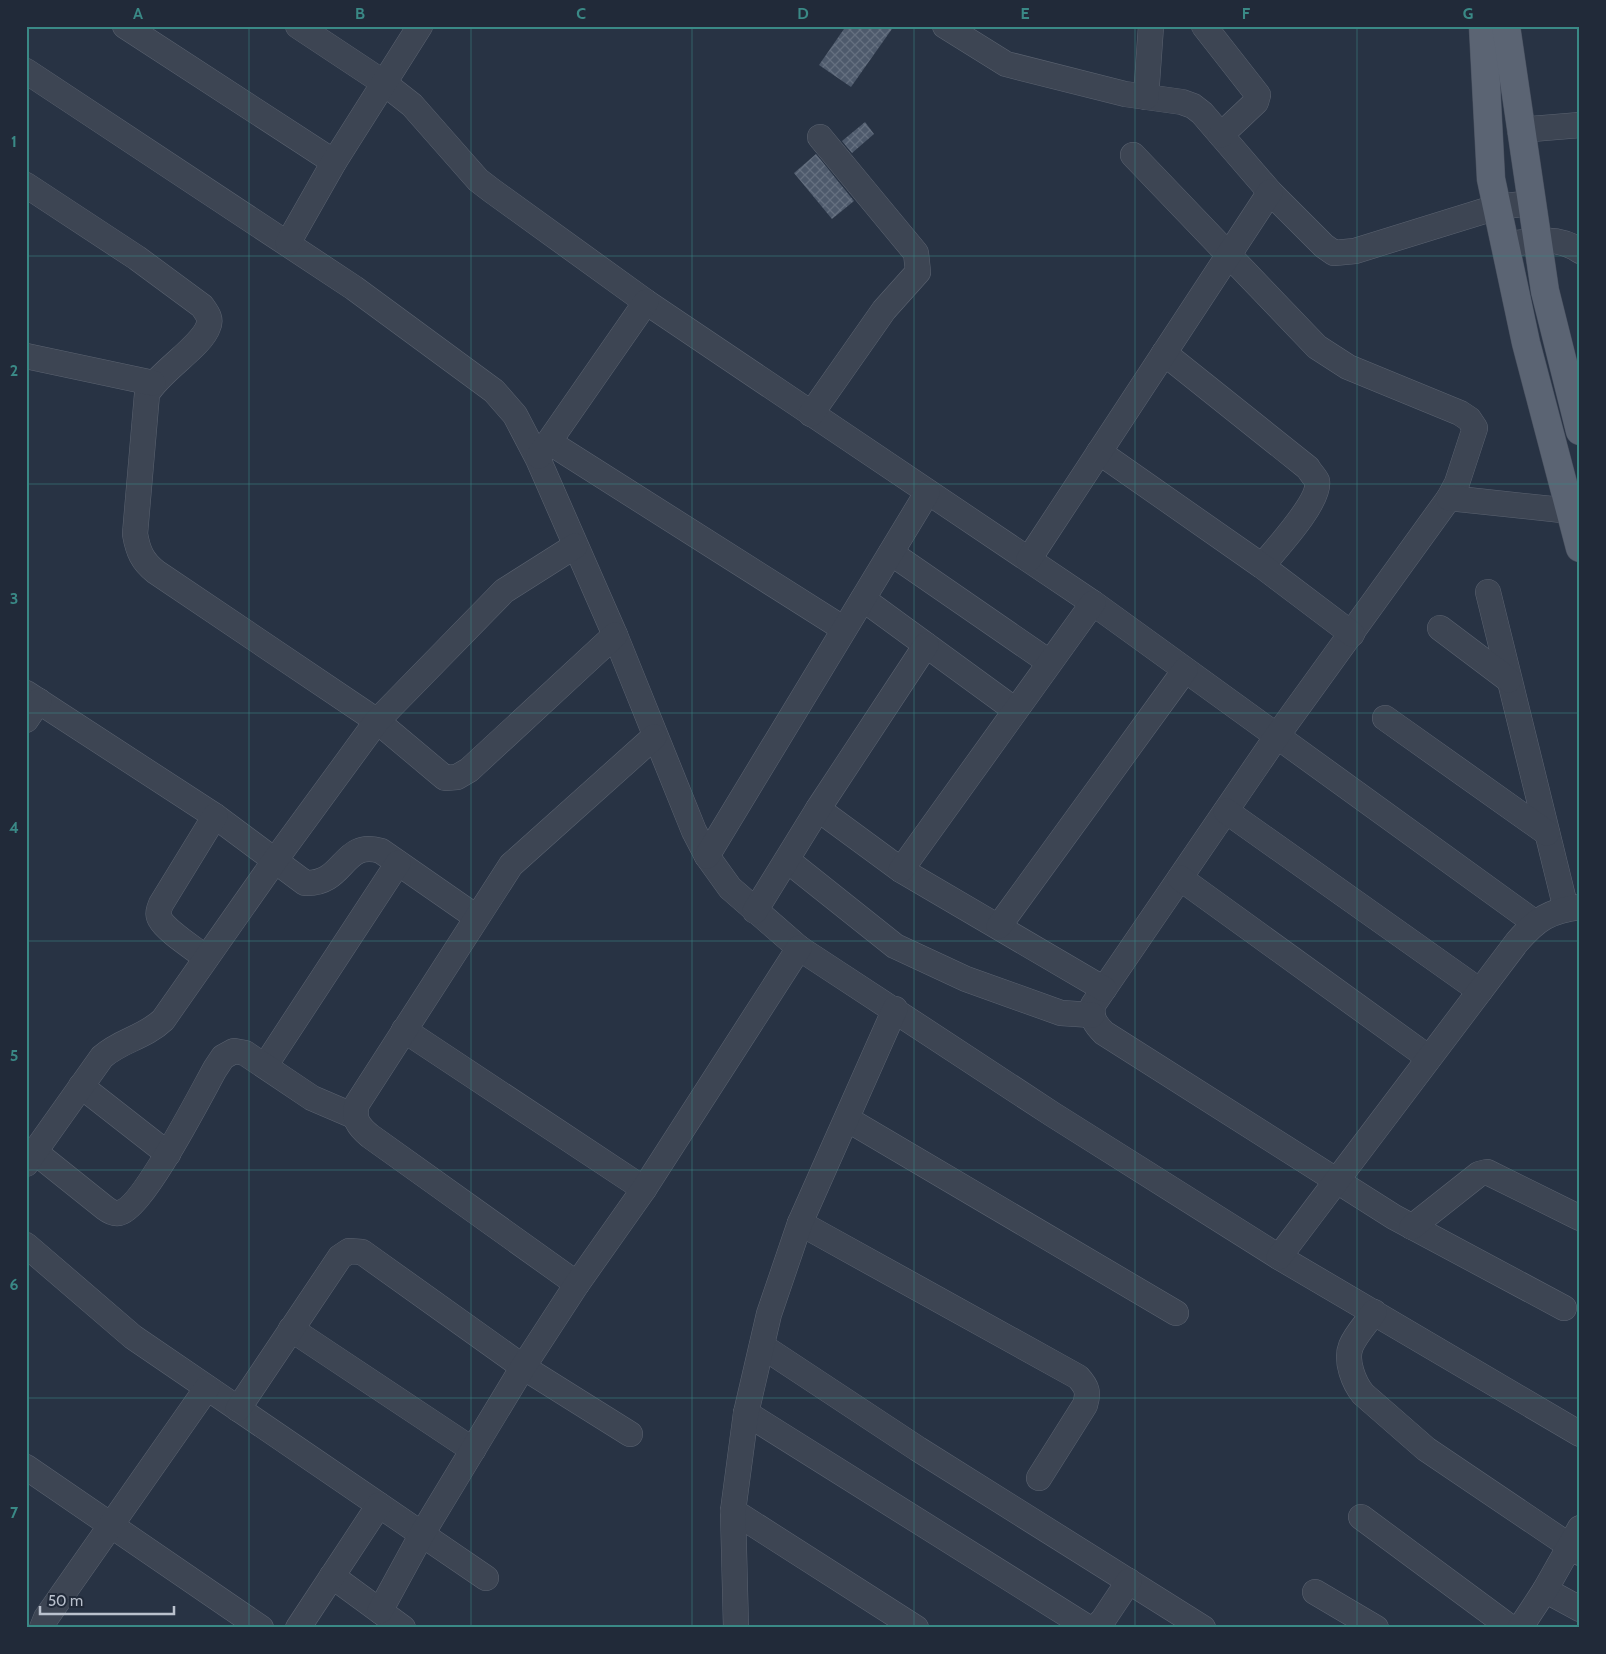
<svg xmlns="http://www.w3.org/2000/svg" width="1606" height="1654" font-family="Cabin,sans-serif">
<style>
.building{fill:url(#building-cross-hatch)}
.lines{fill:none;stroke-linecap:round;stroke-linejoin:round}
.minor-casing{stroke:#5b6371;stroke-width:26}
.major-casing{stroke:#464e5d;stroke-width:29}
.minor{stroke:#3d4553;stroke-width:25}
.major{stroke:#5b6473;stroke-width:28}
.grid{fill:none;stroke:#3a8986;stroke-width:1;stroke-opacity:0.55}
.neatline{fill:none;stroke:#3a8986;stroke-width:2}
.grid-label{font-size:16px;text-anchor:middle;font-weight:bold;fill:#3a8986}
</style>
<defs>
<pattern id="building-cross-hatch" width="8" height="8" patternUnits="userSpaceOnUse" patternTransform="scale(1.25)"><rect width="8" height="8" fill="#4e5a6c"/><path d="M0 0l8 8M0 8l8-8" fill="none" stroke="#657080"/></pattern>
</defs>
<rect width="100%" height="100%" fill="#283344"/>
<g class="building">
<path d="M846,26H894L851,87L819,65Z"/>
<path d="M865,122L874,134L852,153L842,141Z"/>
<path d="M816,154L854,201L832,219L794,173Z"/>
</g>
<g class="lines">
<g class="minor-casing">
<g id="minor">
<path d="M125,26L334,162"/>
<path d="M298,26L384,83L412,105L478,180L491,190L646,302L1093,603L1534,922"/>
<path d="M945,26L1006,64L1125,94L1182,102L1193,106L1202,113L1270,192L1324,246L1334,253L1355,251L1497,207L1532,203"/>
<path d="M1204,26L1258,95L1256,102L1221,135"/>
<path d="M26,71L354,288L494,391L515,415L538,459L615,635L694,831L707,856L730,888L799,948L1052,1114L1279,1257L1580,1434"/>
<path d="M1146,97L1151,26"/>
<path d="M1520,130L1580,125"/>
<path d="M1133,155L1317,347L1348,367L1460,413L1469,419L1475,428L1457,483L1449,498L1277,736L1093,1005C1091,1018 1095,1024 1104,1033L1394,1217L1564,1308"/>
<path d="M26,185L137,258L202,306C207,313 212,319 208,327C201,347 160,371 147,394L135,534C138,551 142,561 156,572L377,721L445,778L457,777L469,770L615,635"/>
<path d="M288,243L334,162L420,26"/>
<path d="M1505,245C1530,241 1558,235 1580,251"/>
<path d="M1164,353L1308,468C1310,472 1315,477 1317,481C1321,501 1275,550 1262,566"/>
<path d="M26,356L153,383"/>
<path d="M811,414L884,310L918,272L916,253L820,137"/>
<path d="M549,442L844,629"/>
<path d="M1099,452L1262,566L1352,634"/>
<path d="M539,456L646,302"/>
<path d="M1449,498L1571,511"/>
<path d="M891,553L1049,662"/>
<path d="M1029,559L1270,192"/>
<path d="M1488,592L1566,909"/>
<path d="M863,599L1015,710"/>
<path d="M1440,628L1509,680"/>
<path d="M26,693L215,816L305,883C345,885 342,839 381,851L476,917"/>
<path d="M1385,718L1547,833"/>
<path d="M26,720L39,701"/>
<path d="M818,809L901,870L1104,989"/>
<path d="M1226,811L1480,991"/>
<path d="M707,856L927,493"/>
<path d="M787,860L895,946L966,979L1061,1013L1092,1015"/>
<path d="M901,870L1093,603"/>
<path d="M1180,878L1429,1058"/>
<path d="M755,911L818,809L926,645"/>
<path d="M999,926L1185,670"/>
<path d="M206,958C195,949 166,931 160,919C157,914 159,909 161,904L215,816"/>
<path d="M404,1030L644,1189"/>
<path d="M265,1066L398,863"/>
<path d="M81,1086L168,1154"/>
<path d="M847,1119L1176,1313"/>
<path d="M35,1152L105,1208C109,1211 114,1214 119,1213C143,1208 201,1094 215,1069L223,1057L234,1051L245,1053L312,1098L354,1116"/>
<path d="M26,1164L102,1057C121,1040 144,1038 163,1020L276,859L377,721L504,591L575,546"/>
<path d="M800,1223L1078,1377C1087,1387 1089,1392 1085,1405L1039,1478"/>
<path d="M1412,1227L1479,1174L1487,1172L1580,1218"/>
<path d="M26,1245L133,1337L486,1578"/>
<path d="M1279,1257L1517,942C1537,919 1549,911 1580,907"/>
<path d="M577,1284L370,1136C358,1126 353,1119 357,1104L511,865L654,737"/>
<path d="M1374,1312C1367,1323 1356,1334 1351,1346C1345,1361 1354,1383 1363,1394L1426,1449L1580,1553"/>
<path d="M291,1329L473,1450"/>
<path d="M762,1346L918,1449L1203,1628"/>
<path d="M238,1409L340,1257L349,1251L362,1252L523,1367L630,1434"/>
<path d="M746,1413L1087,1627H1096L1103,1620L1129,1581"/>
<path d="M26,1467L261,1628"/>
<path d="M733,1511L916,1628"/>
<path d="M1361,1517L1511,1628"/>
<path d="M332,1576L403,1628"/>
<path d="M1545,1590L1580,1609"/>
<path d="M1315,1592L1376,1628"/>
<path d="M380,1611L422,1534L523,1367L577,1284L644,1189L799,948"/>
<path d="M42,1628L46,1618L207,1388"/>
<path d="M298,1628L379,1505"/>
<path d="M736,1628L733,1511L746,1413L769,1314L800,1223L895,1009"/>
<path d="M1520,1628L1545,1590L1580,1528"/>
</g>
</g>
<g class="major-casing">
<g id="major">
<path d="M1483,26L1491,179L1526,343L1580,548"/>
<path d="M1506,26L1545,291L1580,431"/>
</g>
</g>
<use href="#minor" class="minor"/>
<use href="#major" class="major"/>
</g>
<path class="grid" d="M249,26V1628M471,26V1628M692,26V1628M914,26V1628M1135,26V1628M1357,26V1628M26,256H1580M26,484H1580M26,713H1580M26,941H1580M26,1170H1580M26,1398H1580"/>
<rect width="1606" height="1654" fill="none" stroke="#212a39" stroke-width="55"/>
<path d="M40 1606v8h134v-8" fill="none" stroke="#bac1cd" stroke-width="2.5"/>
<text x="48" y="1606" font-size="15" fill="#bac1cd" stroke="#212a39" stroke-width="4" paint-order="stroke">50 m</text>
<rect x="28" y="28" width="1550" height="1598" class="neatline"/>
<g class="grid-label">
<text x="138" y="19">A</text>
<text x="360" y="19">B</text>
<text x="581" y="19">C</text>
<text x="803" y="19">D</text>
<text x="1025" y="19">E</text>
<text x="1246" y="19">F</text>
<text x="1468" y="19">G</text>
<text x="14" y="147">1</text>
<text x="14" y="376">2</text>
<text x="14" y="604">3</text>
<text x="14" y="833">4</text>
<text x="14" y="1061">5</text>
<text x="14" y="1290">6</text>
<text x="14" y="1518">7</text>
</g>
</svg>
